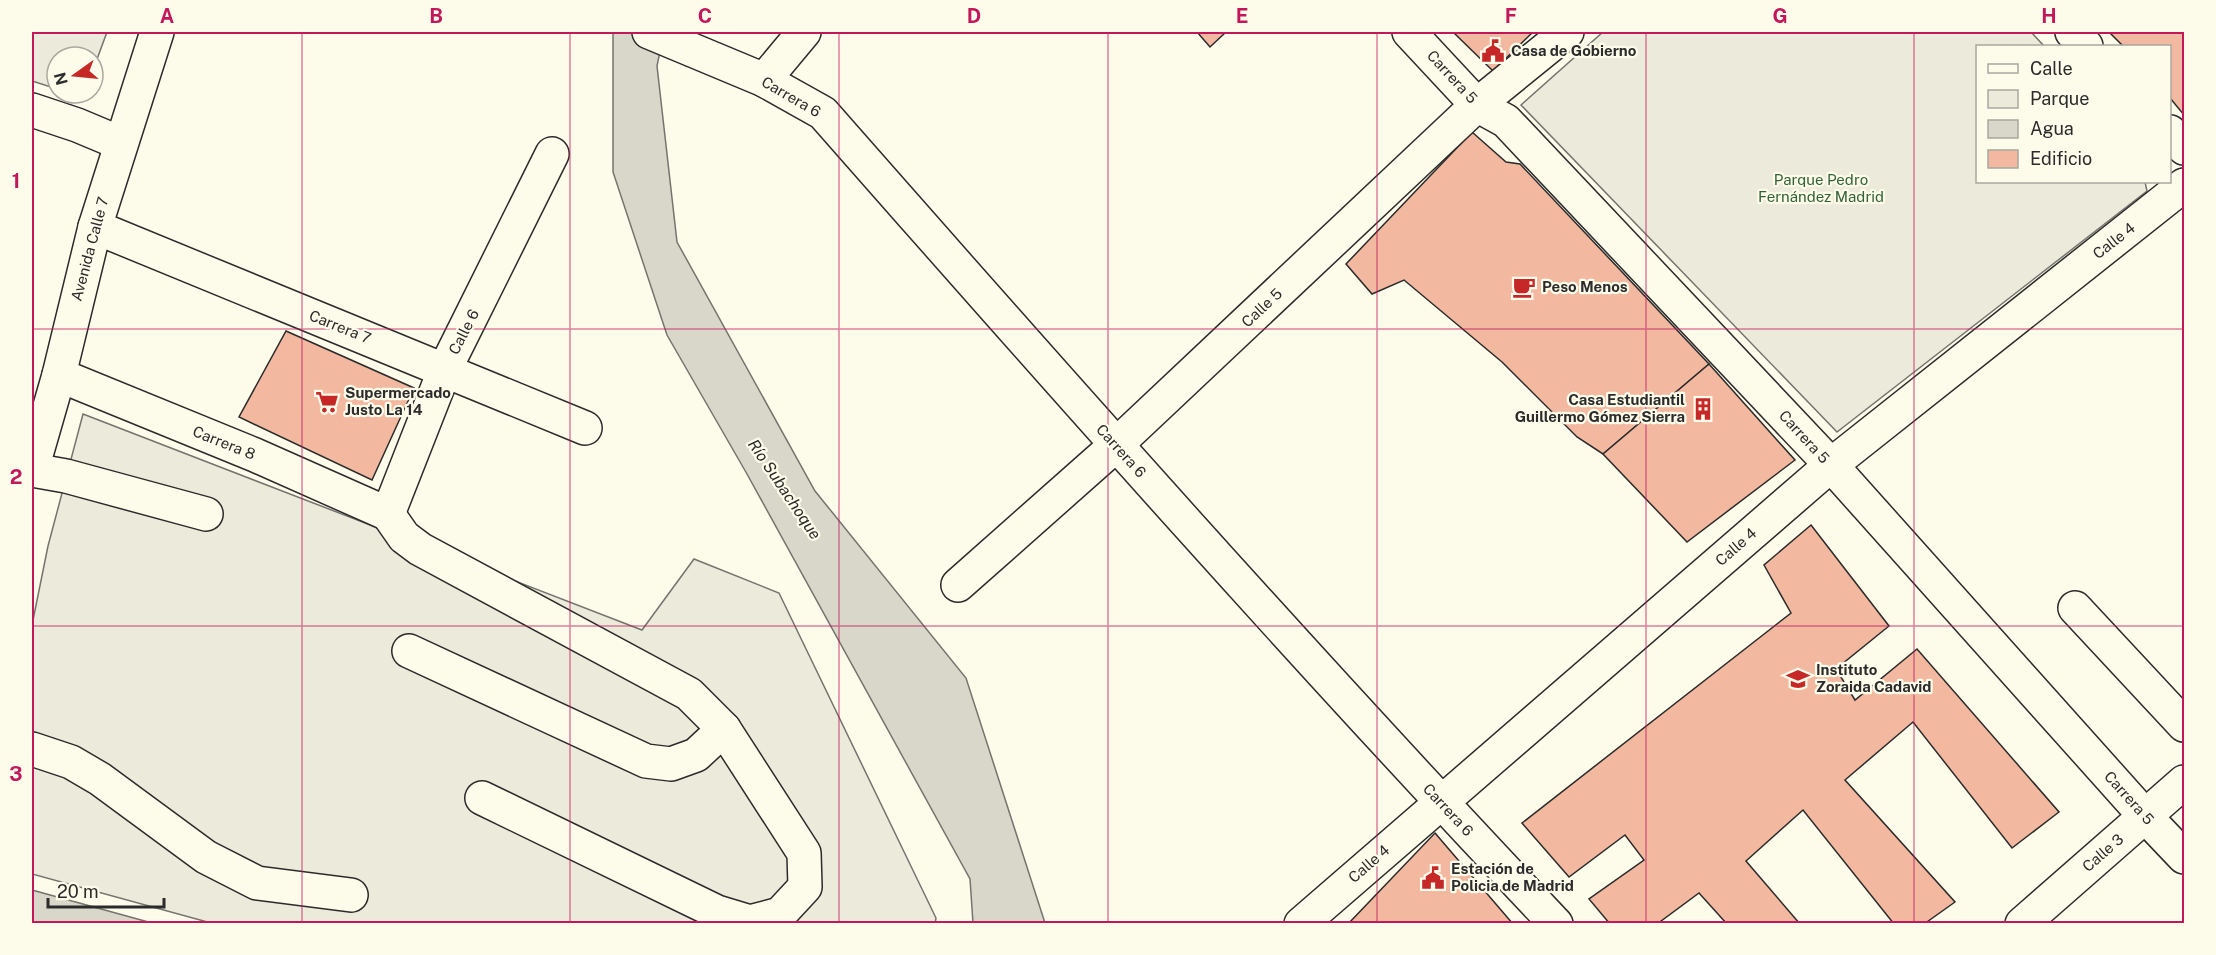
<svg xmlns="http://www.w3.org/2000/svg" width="2216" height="955" font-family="'Public Sans',sans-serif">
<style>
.green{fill:#ecebdb;stroke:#74746e;stroke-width:1.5}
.parking{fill:#eceadb;stroke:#74746e;stroke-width:1.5}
.water{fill:#d8d7c9;stroke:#74746e;stroke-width:1.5}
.building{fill:#f2b8a0;stroke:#2b2b2b;stroke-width:1.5}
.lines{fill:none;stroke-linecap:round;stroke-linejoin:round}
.minor-casing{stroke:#2b2b2b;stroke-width:36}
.major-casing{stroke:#2b2b2b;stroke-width:36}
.minor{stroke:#fdfbea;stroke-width:33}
.major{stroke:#fdfbea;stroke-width:33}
.grid{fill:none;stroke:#c2185b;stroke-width:1.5;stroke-opacity:0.55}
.labels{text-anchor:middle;stroke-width:4.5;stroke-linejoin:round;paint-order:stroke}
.poi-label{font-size:15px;font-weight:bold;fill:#2b2b2b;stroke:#fdfbea;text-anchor:start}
.street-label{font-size:15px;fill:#2b2b2b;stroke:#fdfbea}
.park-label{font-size:15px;fill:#34623c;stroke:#fdfbea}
.water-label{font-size:16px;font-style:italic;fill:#2b2b2b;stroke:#fdfbea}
.neatline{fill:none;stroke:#c2185b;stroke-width:2}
.grid-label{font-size:20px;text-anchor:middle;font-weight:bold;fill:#c2185b}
</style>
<rect width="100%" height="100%" fill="#fdfbea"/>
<path class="green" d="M1603,32H2031L2044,46H1978V182H2145L2147,191L1837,432L1521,105Z"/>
<g class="parking">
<path d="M32,32H107L93,70V57H57V89L32,81Z"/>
<path d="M83,414L642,630L694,559L779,593L936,918L935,924L211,923L32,874V625L48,546Z"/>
</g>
<g class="water">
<path d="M613,32H664L657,66L677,242L815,491L966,678L1045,923H973L970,879L747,474L667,335L613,172Z"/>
<path d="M32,890L152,923H32Z"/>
</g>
<g class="building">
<path d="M1197,32H1226L1210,47Z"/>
<path d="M1453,32H1533L1493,71Z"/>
<path d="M2109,32H2184V115L2170,98V46H2123Z"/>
<path d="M1472,132L1506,162L1520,164L1709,364L1603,454L1577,437L1502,362L1404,280L1372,294L1346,264Z"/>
<path d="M286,331L414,388L372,480L239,417Z"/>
<path d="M1709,364L1795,460L1687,542L1603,454Z"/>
<path d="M1811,525L1889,626L1836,669L1855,700L1917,649L2059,812L2012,848L1913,722L1845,780L1955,902L1924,924H1894L1803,810L1746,861L1800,924H1727L1699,893L1657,924H1610L1589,899L1644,860L1625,835L1569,877L1522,823L1791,613L1764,565Z"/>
<path d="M1435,833L1513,924H1348Z"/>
</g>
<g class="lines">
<g class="minor-casing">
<g id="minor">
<path d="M649,32L764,80L823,113C1063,386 1305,659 1556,924"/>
<path d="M1409,32L1477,105L1506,121L1831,465L2145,816L2184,857"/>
<path d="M2072,32L2086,46"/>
<path d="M764,80L804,32"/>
<path d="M32,110L77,125L120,143"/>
<path d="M2170,132L2184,148"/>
<path d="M95,227L585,428"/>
<path d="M59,375L255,455L388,514"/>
<path d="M32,470L66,476L206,514"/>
<path d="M388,514L404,537L420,549L689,694L724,729L804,853L805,887L780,914L750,922L717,912L482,798"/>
<path d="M388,514L445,369L552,154"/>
<path d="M958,585L1116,445L1477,105L1567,32"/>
<path d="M2075,608L2184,725"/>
<path d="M409,651L646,761L671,764L696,755L724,729"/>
<path d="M32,749L71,762L100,779L206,857L257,883L351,895"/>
<path d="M1301,924L1831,465L2184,185"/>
<path d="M2022,924L2184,782"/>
</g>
</g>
<g class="major-casing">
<path id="major" d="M32,469L59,375L95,227L157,32"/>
</g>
<use href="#minor" class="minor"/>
<use href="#major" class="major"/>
</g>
<path class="grid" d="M302,32V924M570,32V924M839,32V924M1108,32V924M1377,32V924M1646,32V924M1914,32V924M32,329H2184M32,626H2184"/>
<defs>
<g id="civic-bare" transform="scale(1.8)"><path d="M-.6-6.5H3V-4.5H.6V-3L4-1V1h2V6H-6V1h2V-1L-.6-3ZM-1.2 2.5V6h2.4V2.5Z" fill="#c62828" stroke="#fdfbea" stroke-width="2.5" paint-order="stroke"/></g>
<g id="cafe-bare" transform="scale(1.8)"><path d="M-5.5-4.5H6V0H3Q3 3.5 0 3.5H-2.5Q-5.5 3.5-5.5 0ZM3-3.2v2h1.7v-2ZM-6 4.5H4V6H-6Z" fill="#c62828" stroke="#fdfbea" stroke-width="2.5" paint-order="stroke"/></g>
<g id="supermarket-bare" transform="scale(1.8)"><path d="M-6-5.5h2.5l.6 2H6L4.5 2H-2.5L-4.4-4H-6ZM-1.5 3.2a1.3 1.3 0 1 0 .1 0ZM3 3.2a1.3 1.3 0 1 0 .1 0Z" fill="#c62828" stroke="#fdfbea" stroke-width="2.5" paint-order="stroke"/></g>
<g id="building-bare" transform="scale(1.8)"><path d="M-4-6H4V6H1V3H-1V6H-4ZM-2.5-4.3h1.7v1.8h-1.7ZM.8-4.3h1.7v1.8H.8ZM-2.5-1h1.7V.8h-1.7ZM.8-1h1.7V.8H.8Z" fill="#c62828" stroke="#fdfbea" stroke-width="2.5" paint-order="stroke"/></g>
<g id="school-bare" transform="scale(1.8)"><path d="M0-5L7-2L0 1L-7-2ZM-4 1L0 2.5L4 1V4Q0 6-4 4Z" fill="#c62828" stroke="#fdfbea" stroke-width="2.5" paint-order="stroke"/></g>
</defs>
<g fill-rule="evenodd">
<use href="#civic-bare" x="1493" y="51"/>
<use href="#cafe-bare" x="1524" y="287"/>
<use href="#supermarket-bare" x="327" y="402"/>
<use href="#building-bare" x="1703" y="409"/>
<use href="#school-bare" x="1798" y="679"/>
<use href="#civic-bare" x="1433" y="878"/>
</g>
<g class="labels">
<g class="poi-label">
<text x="1511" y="56">Casa de Gobierno</text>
<text x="1542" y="292">Peso Menos</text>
<text x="345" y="398">Supermercado<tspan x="345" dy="17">Justo La 14</tspan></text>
<text x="1685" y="405" text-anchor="end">Casa Estudiantil<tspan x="1685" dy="17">Guillermo Gómez Sierra</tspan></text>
<text x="1816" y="675">Instituto<tspan x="1816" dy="17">Zoraida Cadavid</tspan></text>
<text x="1451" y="874">Estación de<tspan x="1451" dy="17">Policia de Madrid</tspan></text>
</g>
<g class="street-label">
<text transform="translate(1452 77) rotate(47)" y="5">Carrera 5</text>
<text transform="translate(791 97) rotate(30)" y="5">Carrera 6</text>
<text transform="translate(2114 241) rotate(-38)" y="5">Calle 4</text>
<text transform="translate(90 249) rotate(-75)" y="5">Avenida Calle 7</text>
<text transform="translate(1262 308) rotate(-43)" y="5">Calle 5</text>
<text transform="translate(340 327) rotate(22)" y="5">Carrera 7</text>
<text transform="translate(464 332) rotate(-63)" y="5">Calle 6</text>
<text transform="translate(1804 437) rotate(47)" y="5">Carrera 5</text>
<text transform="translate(224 443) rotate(22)" y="5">Carrera 8</text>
<text transform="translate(1121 451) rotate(48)" y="5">Carrera 6</text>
<text transform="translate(1736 547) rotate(-41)" y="5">Calle 4</text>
<text transform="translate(2129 798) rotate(48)" y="5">Carrera 5</text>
<text transform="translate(1448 810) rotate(47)" y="5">Carrera 6</text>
<text transform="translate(2103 853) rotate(-41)" y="5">Calle 3</text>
<text transform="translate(1369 864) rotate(-41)" y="5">Calle 4</text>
</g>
<g class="park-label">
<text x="1821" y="185">Parque Pedro<tspan x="1821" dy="17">Fernández Madrid</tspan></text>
</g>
<g class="water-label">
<text transform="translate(785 489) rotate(56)" y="6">Río Subachoque</text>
</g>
</g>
<rect width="2216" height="955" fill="none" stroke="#fdfbea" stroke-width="66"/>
<rect x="1976" y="45" width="195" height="138" fill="#fdfbea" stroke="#a9a89e" stroke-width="1.5"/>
<rect x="1988" y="64" width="30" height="9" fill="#fdfbea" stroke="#a9a89e" stroke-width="1.5"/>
<text x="2030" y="75" font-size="18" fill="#2b2b2b">Calle</text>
<rect x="1988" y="90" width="30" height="18" fill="#ecebdb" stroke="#a9a89e" stroke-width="1.5"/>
<text x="2030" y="105" font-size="18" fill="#2b2b2b">Parque</text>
<rect x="1988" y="120" width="30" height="18" fill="#d8d7c9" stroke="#a9a89e" stroke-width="1.5"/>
<text x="2030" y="135" font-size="18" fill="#2b2b2b">Agua</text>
<rect x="1988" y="150" width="30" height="18" fill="#f2b8a0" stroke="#a9a89e" stroke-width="1.5"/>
<text x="2030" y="165" font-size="18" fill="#2b2b2b">Edificio</text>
<g transform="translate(75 75) rotate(255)"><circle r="28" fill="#fdfbea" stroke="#a9a89e" stroke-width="1.5"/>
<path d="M0-4.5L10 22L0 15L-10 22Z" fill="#c62828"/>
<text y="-9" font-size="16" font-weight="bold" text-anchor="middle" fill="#2b2b2b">N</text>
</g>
<path d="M48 898v9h116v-9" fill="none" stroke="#2b2b2b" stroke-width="3"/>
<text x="57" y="898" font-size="18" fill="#2b2b2b" stroke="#fdfbea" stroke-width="4.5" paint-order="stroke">20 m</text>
<rect x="33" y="33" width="2150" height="889" class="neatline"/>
<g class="grid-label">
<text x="167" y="23">A</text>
<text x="436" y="23">B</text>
<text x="705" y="23">C</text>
<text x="974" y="23">D</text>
<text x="1242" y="23">E</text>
<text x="1511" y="23">F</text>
<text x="1780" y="23">G</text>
<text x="2049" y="23">H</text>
<text x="16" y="188">1</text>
<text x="16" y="484">2</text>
<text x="16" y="781">3</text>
</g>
</svg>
